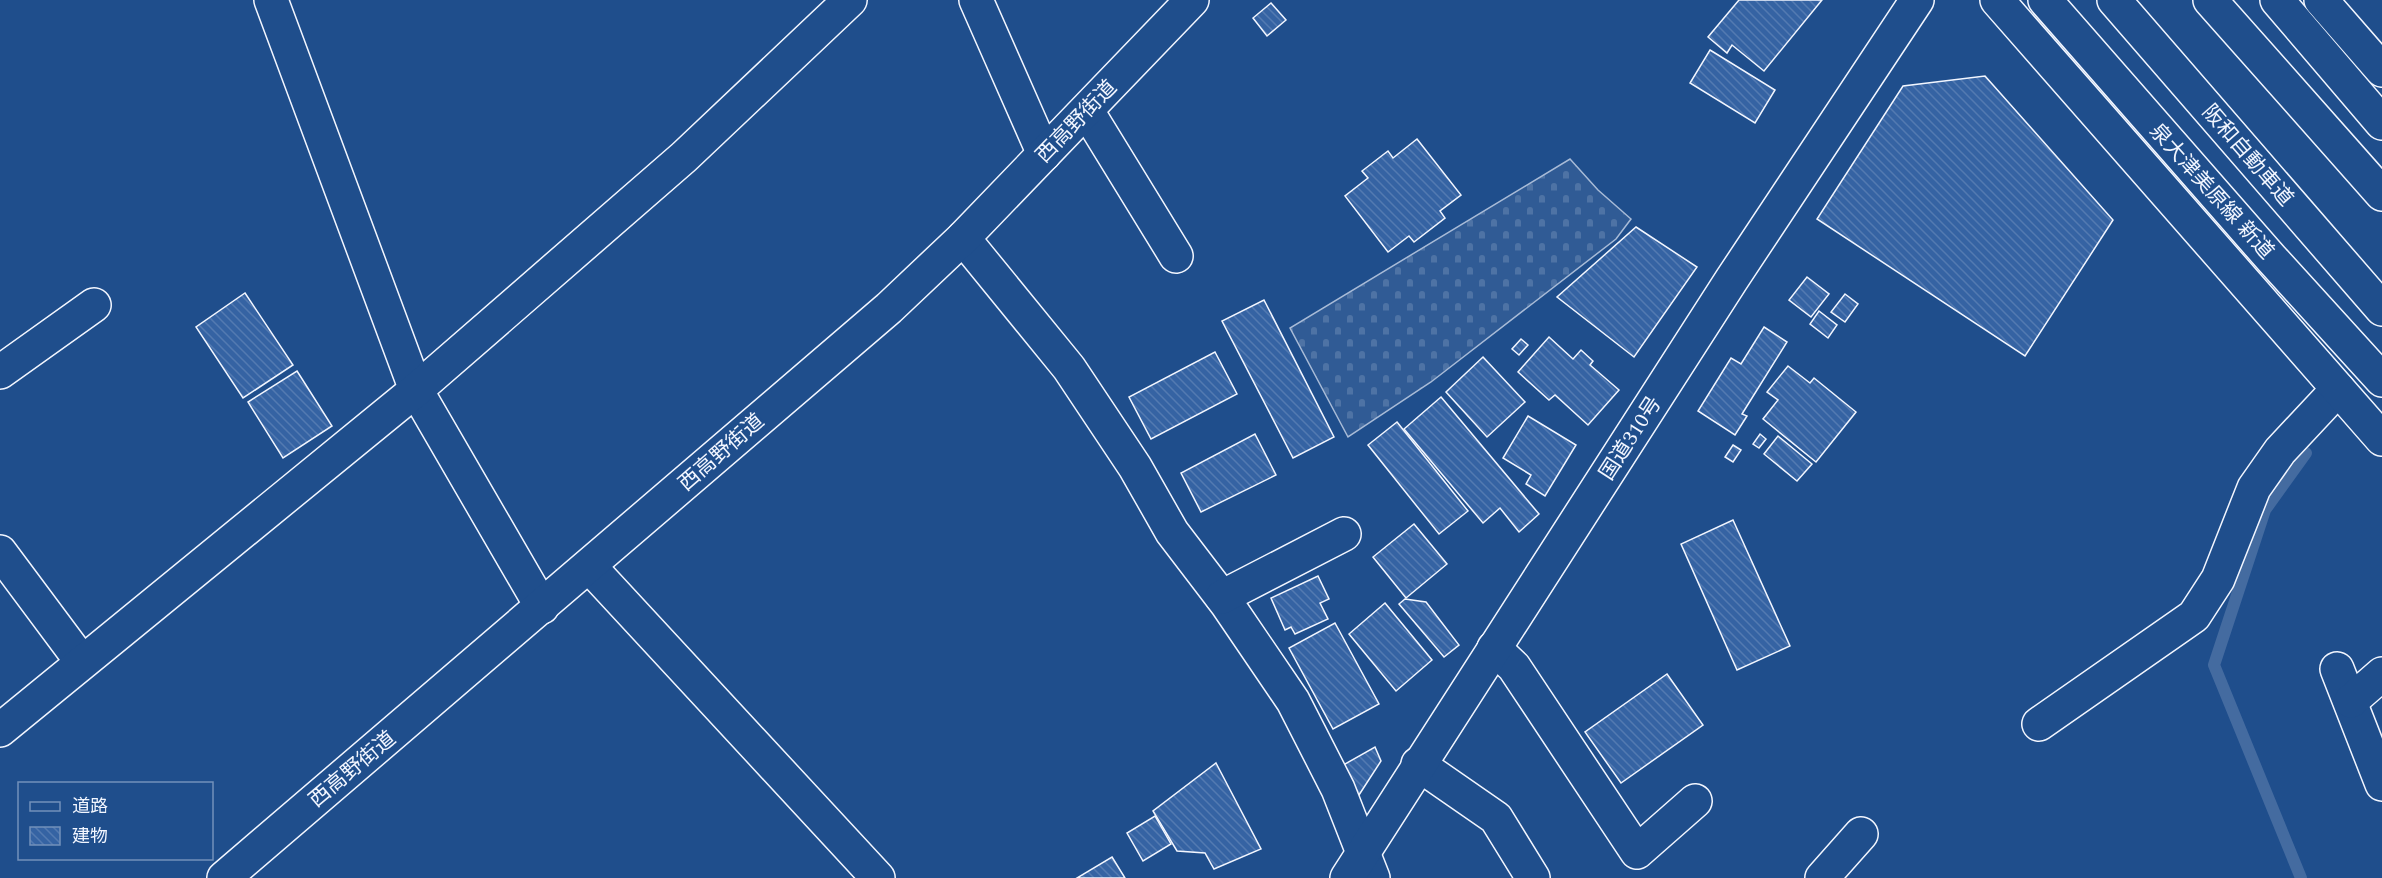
<svg xmlns="http://www.w3.org/2000/svg" width="2382" height="878" font-family="Spectral,'Noto Sans JP',serif">
<style>
.cemetery{fill:url(#cemetery-stones);stroke:#a8bbd7;stroke-width:1.5}
.lines{fill:none;stroke-linecap:round;stroke-linejoin:round}
.stream{stroke:#446ba0;stroke-width:12}
.building{fill:url(#building-back-hatch);stroke:#f2f6ff;stroke-width:1.5}
.minor-casing{stroke:#f2f6ff;stroke-width:36}
.major-casing{stroke:#f2f6ff;stroke-width:36}
.highway-casing{stroke:#f2f6ff;stroke-width:36}
.minor{stroke:#1f4e8c;stroke-width:33}
.major{stroke:#1f4e8c;stroke-width:33}
.highway{stroke:#1f4e8c;stroke-width:33}
.labels{text-anchor:middle;stroke-width:4.5;stroke-linejoin:round;paint-order:stroke}
.street-label{font-size:21px;fill:#f2f6ff;stroke:#1f4e8c}
</style>
<defs>
<pattern id="cemetery-stones" width="16" height="16" patternUnits="userSpaceOnUse" patternTransform="scale(1.5)"><rect width="16" height="16" fill="#305b95"/><path d="M2 7V4a2 2 0 0 1 4 0v3zM10 15v-3a2 2 0 0 1 4 0v3z" fill="#4e73a5"/></pattern>
<pattern id="building-back-hatch" width="6" height="6" patternUnits="userSpaceOnUse" patternTransform="scale(1.5)"><rect width="6" height="6" fill="#3563a3"/><path d="M-1 5l2 2M0 0l6 6M5-1l2 2" fill="none" stroke="#537ab1"/></pattern>
</defs>
<rect width="100%" height="100%" fill="#1f4e8c"/>
<path class="cemetery" d="M1570,159L1598,190L1631,219L1616,239L1431,382L1348,437L1290,328Z"/>
<g class="lines">
<path class="stream" d="M2301,878L2214,665L2265,510L2306,453"/>
</g>
<g class="building">
<path d="M1739,0H1822L1764,71L1732,45L1727,53L1708,37Z"/>
<path d="M1271,3L1286,20L1267,36L1253,18Z"/>
<path d="M1710,50L1775,90L1755,123L1690,83Z"/>
<path d="M1985,76L2113,220L2025,356L1817,219L1903,86Z"/>
<path d="M1417,139L1461,195L1440,211L1445,218L1414,242L1409,236L1388,252L1345,196L1368,178L1362,171L1388,151L1393,158Z"/>
<path d="M1636,227L1697,267L1634,357L1557,297Z"/>
<path d="M1807,277L1829,294L1811,317L1789,300Z"/>
<path d="M245,293L293,365L243,398L196,327Z"/>
<path d="M1845,294L1858,304L1845,322L1831,312Z"/>
<path d="M1264,300L1334,437L1293,458L1222,321Z"/>
<path d="M1819,311L1837,325L1828,338L1810,324Z"/>
<path d="M1764,327L1787,342L1742,414L1747,416L1735,435L1698,411L1731,358L1741,364Z"/>
<path d="M1549,337L1573,359L1581,350L1593,361L1590,365L1619,390L1588,425L1555,395L1549,400L1518,372Z"/>
<path d="M1521,339L1528,345L1519,355L1512,349Z"/>
<path d="M1215,352L1237,394L1151,439L1129,397Z"/>
<path d="M1483,357L1525,402L1487,437L1446,392Z"/>
<path d="M1788,366L1810,383L1814,378L1856,412L1816,462L1763,419L1778,400L1767,392Z"/>
<path d="M297,371L332,426L283,458L248,402Z"/>
<path d="M1441,397L1539,514L1519,532L1500,508L1483,523L1404,429Z"/>
<path d="M1528,416L1576,445L1545,496L1526,484L1531,475L1503,458Z"/>
<path d="M1397,422L1468,511L1439,534L1368,445Z"/>
<path d="M1255,434L1276,475L1201,512L1181,473Z"/>
<path d="M1760,434L1766,439L1759,448L1753,444Z"/>
<path d="M1778,436L1812,464L1797,481L1764,454Z"/>
<path d="M1733,445L1741,450L1733,462L1725,457Z"/>
<path d="M1733,520L1790,646L1737,670L1681,544Z"/>
<path d="M1414,524L1447,564L1406,598L1373,557Z"/>
<path d="M1318,576L1329,599L1320,603L1328,619L1295,634L1291,627L1285,630L1271,598Z"/>
<path d="M1405,599L1426,602L1459,645L1444,657L1399,604Z"/>
<path d="M1385,603L1432,660L1396,691L1349,634Z"/>
<path d="M1335,623L1379,704L1333,729L1289,648Z"/>
<path d="M1667,674L1703,725L1621,783L1585,732Z"/>
<path d="M1375,747L1381,761L1357,798L1338,768Z"/>
<path d="M1216,763L1261,849L1214,869L1205,853L1177,851L1153,811Z"/>
<path d="M1155,816L1171,844L1143,861L1127,833Z"/>
<path d="M1112,857L1125,878H1077Z"/>
</g>
<g class="lines">
<g class="minor-casing">
<g id="minor">
<path d="M271,0L416,390L542,607"/>
<path d="M976,0L1044,154"/>
<path d="M1087,111L1176,256"/>
<path d="M963,238L1069,368L1135,467L1172,532L1227,604L1293,701L1338,789L1373,878"/>
<path d="M0,372L94,305"/>
<path d="M0,552L82,662"/>
<path d="M589,566L878,878"/>
<path d="M1222,597L1344,534"/>
<path d="M1494,648L1514,667L1637,852L1695,801"/>
<path d="M2337,669L2382,784"/>
<path d="M2351,701L2382,674"/>
<path d="M2039,724L2194,616L2218,579L2254,488L2280,451L2338,389"/>
<path d="M0,730L416,390L684,157L850,0"/>
<path d="M1418,764L1496,818L1533,878"/>
<path d="M224,878L889,308L963,238L1192,0"/>
<path d="M1822,878L1861,834"/>
</g>
</g>
<g class="major-casing">
<g id="major">
<path d="M1997,0L2382,439"/>
<path d="M2045,0L2271,258L2382,380"/>
<path d="M2277,0L2382,123"/>
<path d="M2321,0L2382,70"/>
</g>
</g>
<g class="highway-casing">
<g id="highway">
<path d="M2114,0L2382,309"/>
<path d="M2210,0L2382,194"/>
<path d="M1347,878L1732,279L1917,0"/>
</g>
</g>
<use href="#minor" class="minor"/>
<use href="#major" class="major"/>
<use href="#highway" class="highway"/>
</g>
<g class="labels">
<g class="street-label">
<text transform="translate(1076 121) rotate(-46)" y="7">西高野街道</text>
<text transform="translate(2248 155) rotate(49)" y="7">阪和自動車道</text>
<text transform="translate(2212 191) rotate(48)" y="7">泉大津美原線 新道</text>
<text transform="translate(1630 438) rotate(-57)" y="7">国道310号</text>
<text transform="translate(721 452) rotate(-41)" y="7">西高野街道</text>
<text transform="translate(352 769) rotate(-40)" y="7">西高野街道</text>
</g>
</g>
<rect x="18" y="782" width="195" height="78" fill="#1f4e8c" stroke="#7391ba" stroke-width="1.5"/>
<rect x="30" y="802" width="30" height="9" fill="#1f4e8c" stroke="#7391ba" stroke-width="1.5"/>
<text x="72" y="812" font-size="18" fill="#f2f6ff">道路</text>
<rect x="30" y="827" width="30" height="18" fill="url(#building-back-hatch)" stroke="#7391ba" stroke-width="1.5"/>
<text x="72" y="842" font-size="18" fill="#f2f6ff">建物</text>
</svg>
